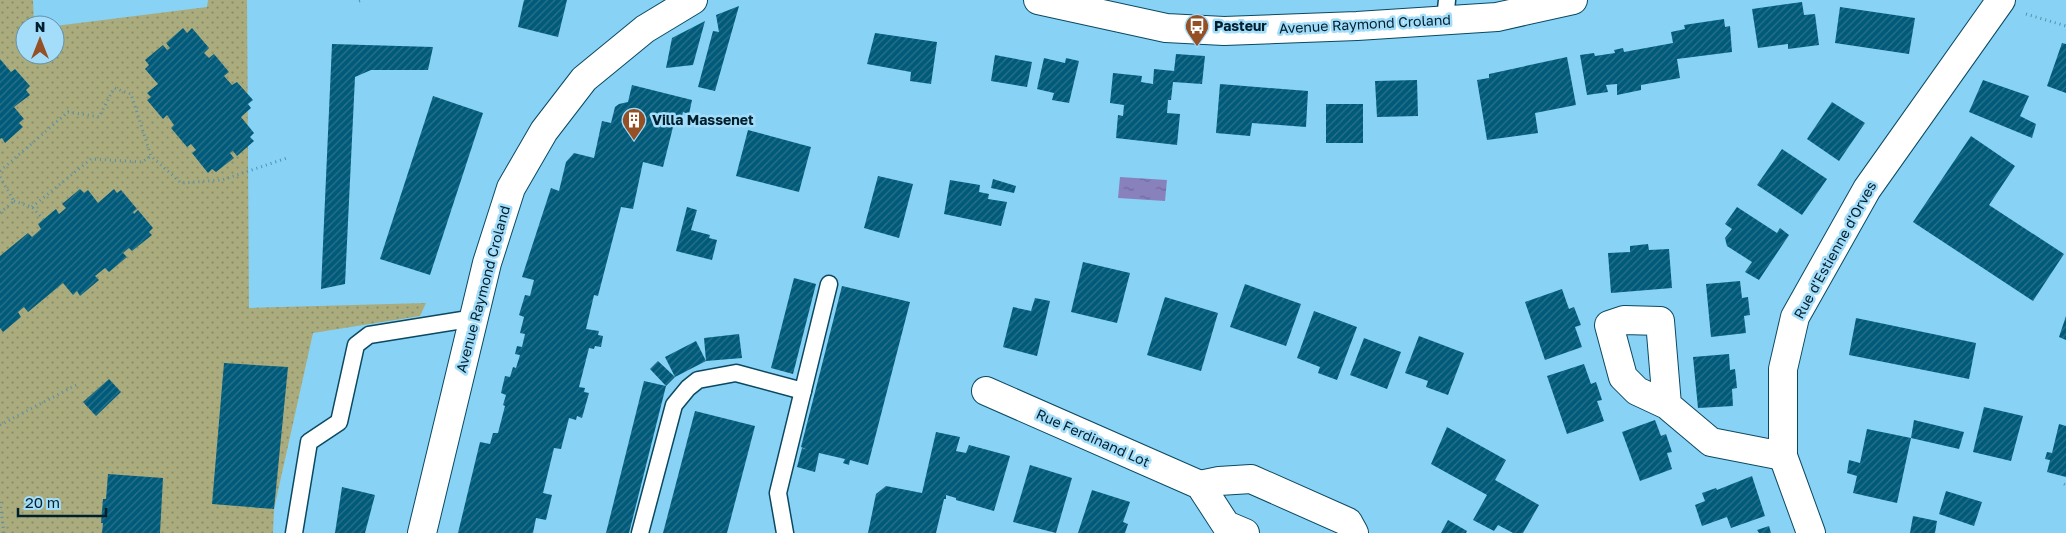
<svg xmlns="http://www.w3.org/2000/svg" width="2066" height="533" font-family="'Golos Text',sans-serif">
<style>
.grass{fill:url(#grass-dots)}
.water{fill:url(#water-ripples)}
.building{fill:url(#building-hatch)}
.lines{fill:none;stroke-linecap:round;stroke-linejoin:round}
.service-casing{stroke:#0a4961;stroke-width:19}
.minor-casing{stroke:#0a4961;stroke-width:30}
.secondary-casing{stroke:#0a4961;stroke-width:30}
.path{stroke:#5690ab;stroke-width:3;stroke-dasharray:1 4;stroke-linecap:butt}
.service{stroke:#fff;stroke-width:16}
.minor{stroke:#fff;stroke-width:28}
.secondary{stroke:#fff;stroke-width:28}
.labels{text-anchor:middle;stroke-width:5;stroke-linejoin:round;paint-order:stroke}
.street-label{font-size:14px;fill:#01202e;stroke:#a3ddfa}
.poi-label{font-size:14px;font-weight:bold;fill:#01202e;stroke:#a3ddfa;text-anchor:start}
</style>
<defs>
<pattern id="grass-dots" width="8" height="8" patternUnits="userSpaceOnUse" patternTransform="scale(1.25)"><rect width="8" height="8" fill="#aaac7e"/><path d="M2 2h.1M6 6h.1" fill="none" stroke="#888c68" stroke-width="1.8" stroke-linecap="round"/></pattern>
<pattern id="water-ripples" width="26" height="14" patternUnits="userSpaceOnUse" patternTransform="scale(1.25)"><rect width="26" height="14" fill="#8981bc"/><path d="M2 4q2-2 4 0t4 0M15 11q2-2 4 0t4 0" fill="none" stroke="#6e6999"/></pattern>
<pattern id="building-hatch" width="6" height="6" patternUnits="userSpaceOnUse" patternTransform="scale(1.25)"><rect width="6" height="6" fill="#005a79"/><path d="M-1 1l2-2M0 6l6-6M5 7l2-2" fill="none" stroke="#2d728b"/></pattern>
</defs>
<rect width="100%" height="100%" fill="#88d2f6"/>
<path class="grass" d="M0,0H33L34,25H25V55H55V26L207,7L208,0H247L249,308L426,303L420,316L313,333L274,509L273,533H0Z"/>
<path class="water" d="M1120,177L1167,180L1165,201L1118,198Z"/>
<g class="building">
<path d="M524,0H567L558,37L518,27Z"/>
<path d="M1802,2L1804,15L1815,14L1819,45L1788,49V44L1758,48L1752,9Z"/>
<path d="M739,6L715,91L698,87L713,31L719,32L716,15Z"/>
<path d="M1840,7L1915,18L1909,54L1835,43Z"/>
<path d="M1724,19L1725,27L1730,26L1732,52L1677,59L1680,78L1641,85V90L1617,95V84L1606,85L1608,92L1587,95L1580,55L1594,53L1595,56L1615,53L1614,50L1623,48L1624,52L1673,43L1671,32L1685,29L1684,25Z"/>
<path d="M705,21L693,65L666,68L672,38Z"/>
<path d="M183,28L187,33L192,28L209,48L204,53L209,58L214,54L229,72L224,76L232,85L237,82L253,100L248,104L251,108L241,117L254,133L250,137L254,141L237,156L233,151L230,153L234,158L216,172L212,169L208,173L192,153L196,150L191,144L187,147L171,128L174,125L167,115L163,119L147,100L151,97L147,93L158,84L145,69L149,65L145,60L163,45L167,50L170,48L166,43Z"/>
<path d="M875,33L937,42L931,84L910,81L911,72L867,64Z"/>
<path d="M2062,43L2066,44V93L2047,86Z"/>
<path d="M332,44L433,47L428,70H371L355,77L345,284L321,289Z"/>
<path d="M1176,54L1205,56L1202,84L1173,82L1171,100H1168L1167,113L1180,114L1177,145L1116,138L1118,115L1123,116L1124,105L1110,103L1113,73L1142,76L1141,82L1153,84L1154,69L1174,71Z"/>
<path d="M995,55L1032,62L1027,87L991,81Z"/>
<path d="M1567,57L1576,105L1535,113L1538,133L1487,140L1477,80L1489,78V74Z"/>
<path d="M1044,58L1065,63L1066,58L1079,61L1069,103L1052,100L1054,93L1037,89Z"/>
<path d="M0,59L11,72L15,69L30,86L26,90L30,95L14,107L24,119L19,123L23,127L5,143L2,138L0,139Z"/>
<path d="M1417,80L1418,116L1377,117L1375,81Z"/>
<path d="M1983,80L2029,96L2020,116L2036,124L2032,138L1969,112Z"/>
<path d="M1220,84L1308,91L1306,127L1252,123L1250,136L1216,133Z"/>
<path d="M632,85L692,100L689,114L683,112L680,124L674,123L663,167L643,162L633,209L621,207L598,296L594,295L586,329L599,331L598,335L603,336L601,347L595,346L594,349L589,348L579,387L585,388L584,392L589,393L582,418L577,416L576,420L569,418L561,449L554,448L543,493L552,495L546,520L536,518L533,533H458L480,442L490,444L493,433H498L505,406L503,405L506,395L501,393L505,376L510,377L513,367L516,368L520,355L515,354L517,346L522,347L525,334L520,333L524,317L519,315L525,295L530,296L534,280L522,277L551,188L559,191L566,162L574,153L594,158L602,121L611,123L615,107L619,104L628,102Z"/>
<path d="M433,96L483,113L430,275L380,259Z"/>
<path d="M1832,102L1865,123L1839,161L1807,139Z"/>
<rect x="1326" y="104" width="37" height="39"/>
<path d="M748,130L811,147L799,192L736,176Z"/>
<path d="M1971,136L2015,166L1989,205L2064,254L2033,301L1913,222Z"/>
<path d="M1782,149L1827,179L1802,215L1757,185Z"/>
<path d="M878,176L913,184L899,238L864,228Z"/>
<path d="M993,179L1016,186L1014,193L991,188Z"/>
<path d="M950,180L980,185L979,192L989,194L988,199L1007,202L1001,226L944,214Z"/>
<path d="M80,189L84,193L88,190L98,203L114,189L117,193L121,190L137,209L133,212L134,214L138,210L153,228L149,232L152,235L132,251L129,248L123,253L127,257L109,272L105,268L95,276L99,280L80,296L77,291L73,295L63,283L28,312L24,307L18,312L21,317L3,332L0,328V256L28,233L32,237L41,229L38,224L56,209L59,214L66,208L62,204Z"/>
<path d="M687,207L697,210L691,230L710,235L709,238L717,240L712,260L676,251Z"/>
<path d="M1737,207L1777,233L1780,228L1789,235L1759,280L1745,272L1752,262L1727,246L1725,238L1732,229L1725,224Z"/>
<path d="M1648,244L1649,250L1669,249L1672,288L1611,293L1608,253L1630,252V246Z"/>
<path d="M1083,262L1130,273L1117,323L1071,312Z"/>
<path d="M794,278L816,284L793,374L771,368Z"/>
<path d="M1740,281L1742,298L1748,297L1750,315L1744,316L1746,333L1711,337L1706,284Z"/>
<path d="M1245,284L1301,304L1286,346L1230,327Z"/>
<path d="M842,286L910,302L868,465L850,460L849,465L843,463L845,459L819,453L815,472L797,467L802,448L808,450L801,447Z"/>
<path d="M1562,289L1569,309L1574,307L1581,325L1575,327L1582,347L1545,360L1525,302Z"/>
<path d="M1165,297L1218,313L1201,371L1147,355Z"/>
<path d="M1035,298L1050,301L1037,356L1003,347L1013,307L1031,311Z"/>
<path d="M1314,311L1357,327L1337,380L1318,373L1320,367L1297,358Z"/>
<path d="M2066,316V340L2059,337Z"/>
<path d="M1856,318L1976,343L1969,379L1849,355Z"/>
<path d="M739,334L742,358L706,361L704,338Z"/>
<path d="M1419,336L1464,353L1448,395L1426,387L1428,381L1405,373Z"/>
<path d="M1364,338L1401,352L1387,389L1350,375Z"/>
<path d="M696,341L706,361L675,377L666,386L629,533H606L644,381L666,386L650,369L658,361L675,377L665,357Z"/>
<path d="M1729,354L1730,370L1735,369L1736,378L1737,388L1732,389L1733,406L1698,408L1693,357Z"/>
<path d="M224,363L288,367L274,509L212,504Z"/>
<path d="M1584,364L1591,384L1596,382L1602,400L1597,401L1604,421L1567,434L1547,376Z"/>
<path d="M109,379L121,392L96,416L83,402Z"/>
<path d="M1984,407L2023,416L2011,461L1973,452Z"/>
<path d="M695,411L755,426L727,533H663Z"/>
<path d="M1655,420L1661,436L1666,434L1672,452L1667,453L1672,469L1640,481L1622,432Z"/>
<path d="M1914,420L1964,432L1959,449L1911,438Z"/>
<path d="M2059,424L2066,426V477L2047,472L2050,460L2045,459L2047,452L2052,453Z"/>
<path d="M1447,427L1506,460L1495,480L1539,505L1523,533H1513L1498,525L1494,531L1473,520L1487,495L1431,464Z"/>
<path d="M1867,429L1911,438L1897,503L1853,493L1857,476L1847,473L1849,460L1860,463Z"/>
<path d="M936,432L960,437L956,451L966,453L969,445L1010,456L994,511L956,500V498L946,495V499H944L936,533H868L876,494L886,486L922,493Z"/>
<path d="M1030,465L1072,478L1056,533L1013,522Z"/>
<path d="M108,474L163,478L160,533H102L103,523H101L103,499H106Z"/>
<path d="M1752,476L1765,516L1731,528L1727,517L1702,526L1695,505L1705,501L1702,493L1716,488L1717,490Z"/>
<path d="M342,487L375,495L365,533H335Z"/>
<path d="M1092,490L1130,502L1123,522L1128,524L1125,533H1078Z"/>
<path d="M1946,491L1982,502L1974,526L1939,514Z"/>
<path d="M1913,516L1937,521L1935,533H1910Z"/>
<path d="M1448,520L1467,531L1466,533H1441Z"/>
<path d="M1769,526L1771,533H1759L1757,530Z"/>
</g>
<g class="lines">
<g class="service-casing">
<g id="service">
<path d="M1445,20L1447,0"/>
<path d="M294,533L309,442L339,422L356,345L369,335L475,318"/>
<path d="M640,533L674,405L688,388L698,380L736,373L803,391"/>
<path d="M785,533L778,493L829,284"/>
</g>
</g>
<g class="minor-casing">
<g id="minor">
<path d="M986,391L1200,485L1226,525L1245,533"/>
<path d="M1667,405L1660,321L1624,320L1609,325L1623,377L1637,391L1667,405L1711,442L1783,456"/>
<path d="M1200,485L1219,481L1251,479L1348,522L1354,533"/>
<path d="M1811,533L1783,456V369L1795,317L1867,189L2001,0"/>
</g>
</g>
<g class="secondary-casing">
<g id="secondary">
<path d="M1038,0L1166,28L1224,31L1357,26L1497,17L1573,0"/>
<path d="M422,533L487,263L511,188L544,131L584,79L645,29L693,0"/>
</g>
</g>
<g class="path">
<path d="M359,1L362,0"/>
<path d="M2026,14L2066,26"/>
<path d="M0,171L68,112L99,117L114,88L131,94L151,156L181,183L222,180L287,158"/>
<path d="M0,177L14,201L0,213"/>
<path d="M14,201L32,207L44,220"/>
<path d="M32,207L91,159L142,162L151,156"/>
<path d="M0,425L78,384"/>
<path d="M2064,484L2066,485"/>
<path d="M0,502L4,533"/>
</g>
<use href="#service" class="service"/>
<use href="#minor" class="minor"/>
<use href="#secondary" class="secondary"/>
</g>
<defs>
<g id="bus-pin" transform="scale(1.25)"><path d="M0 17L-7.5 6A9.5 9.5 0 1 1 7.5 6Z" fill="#955025" stroke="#a3ddfa"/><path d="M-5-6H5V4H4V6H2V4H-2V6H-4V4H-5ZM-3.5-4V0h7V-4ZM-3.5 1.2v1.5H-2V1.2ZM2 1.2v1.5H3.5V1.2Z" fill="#fff"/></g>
<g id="building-pin" transform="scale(1.25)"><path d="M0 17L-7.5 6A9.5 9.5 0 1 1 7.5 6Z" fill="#955025" stroke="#a3ddfa"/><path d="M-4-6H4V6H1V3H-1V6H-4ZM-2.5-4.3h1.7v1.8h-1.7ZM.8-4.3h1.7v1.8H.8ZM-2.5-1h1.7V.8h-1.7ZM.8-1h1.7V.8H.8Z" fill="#fff"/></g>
</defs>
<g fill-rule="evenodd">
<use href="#bus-pin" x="1197" y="26"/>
<use href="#building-pin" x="634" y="120"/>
</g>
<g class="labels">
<g class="street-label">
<text transform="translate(1365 24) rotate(-3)" y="5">Avenue Raymond Croland</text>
<text transform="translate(1835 250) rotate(-61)" y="5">Rue d'Estienne d'Orves</text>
<text transform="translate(483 289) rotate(-75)" y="5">Avenue Raymond Croland</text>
<text transform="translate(1093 438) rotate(24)" y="5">Rue Ferdinand Lot</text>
</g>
<g class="poi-label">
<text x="1214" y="31">Pasteur</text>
<text x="652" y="125">Villa Massenet</text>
</g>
</g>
<g transform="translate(40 40)"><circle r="24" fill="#a3ddfa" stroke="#6291a8"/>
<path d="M0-4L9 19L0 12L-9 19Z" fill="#955025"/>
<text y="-8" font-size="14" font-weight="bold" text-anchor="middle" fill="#01202e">N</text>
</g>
<path d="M18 508v8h88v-8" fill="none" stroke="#01202e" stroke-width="2.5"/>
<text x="25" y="508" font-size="15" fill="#01202e" stroke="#a3ddfa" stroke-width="4" paint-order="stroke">20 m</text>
</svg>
